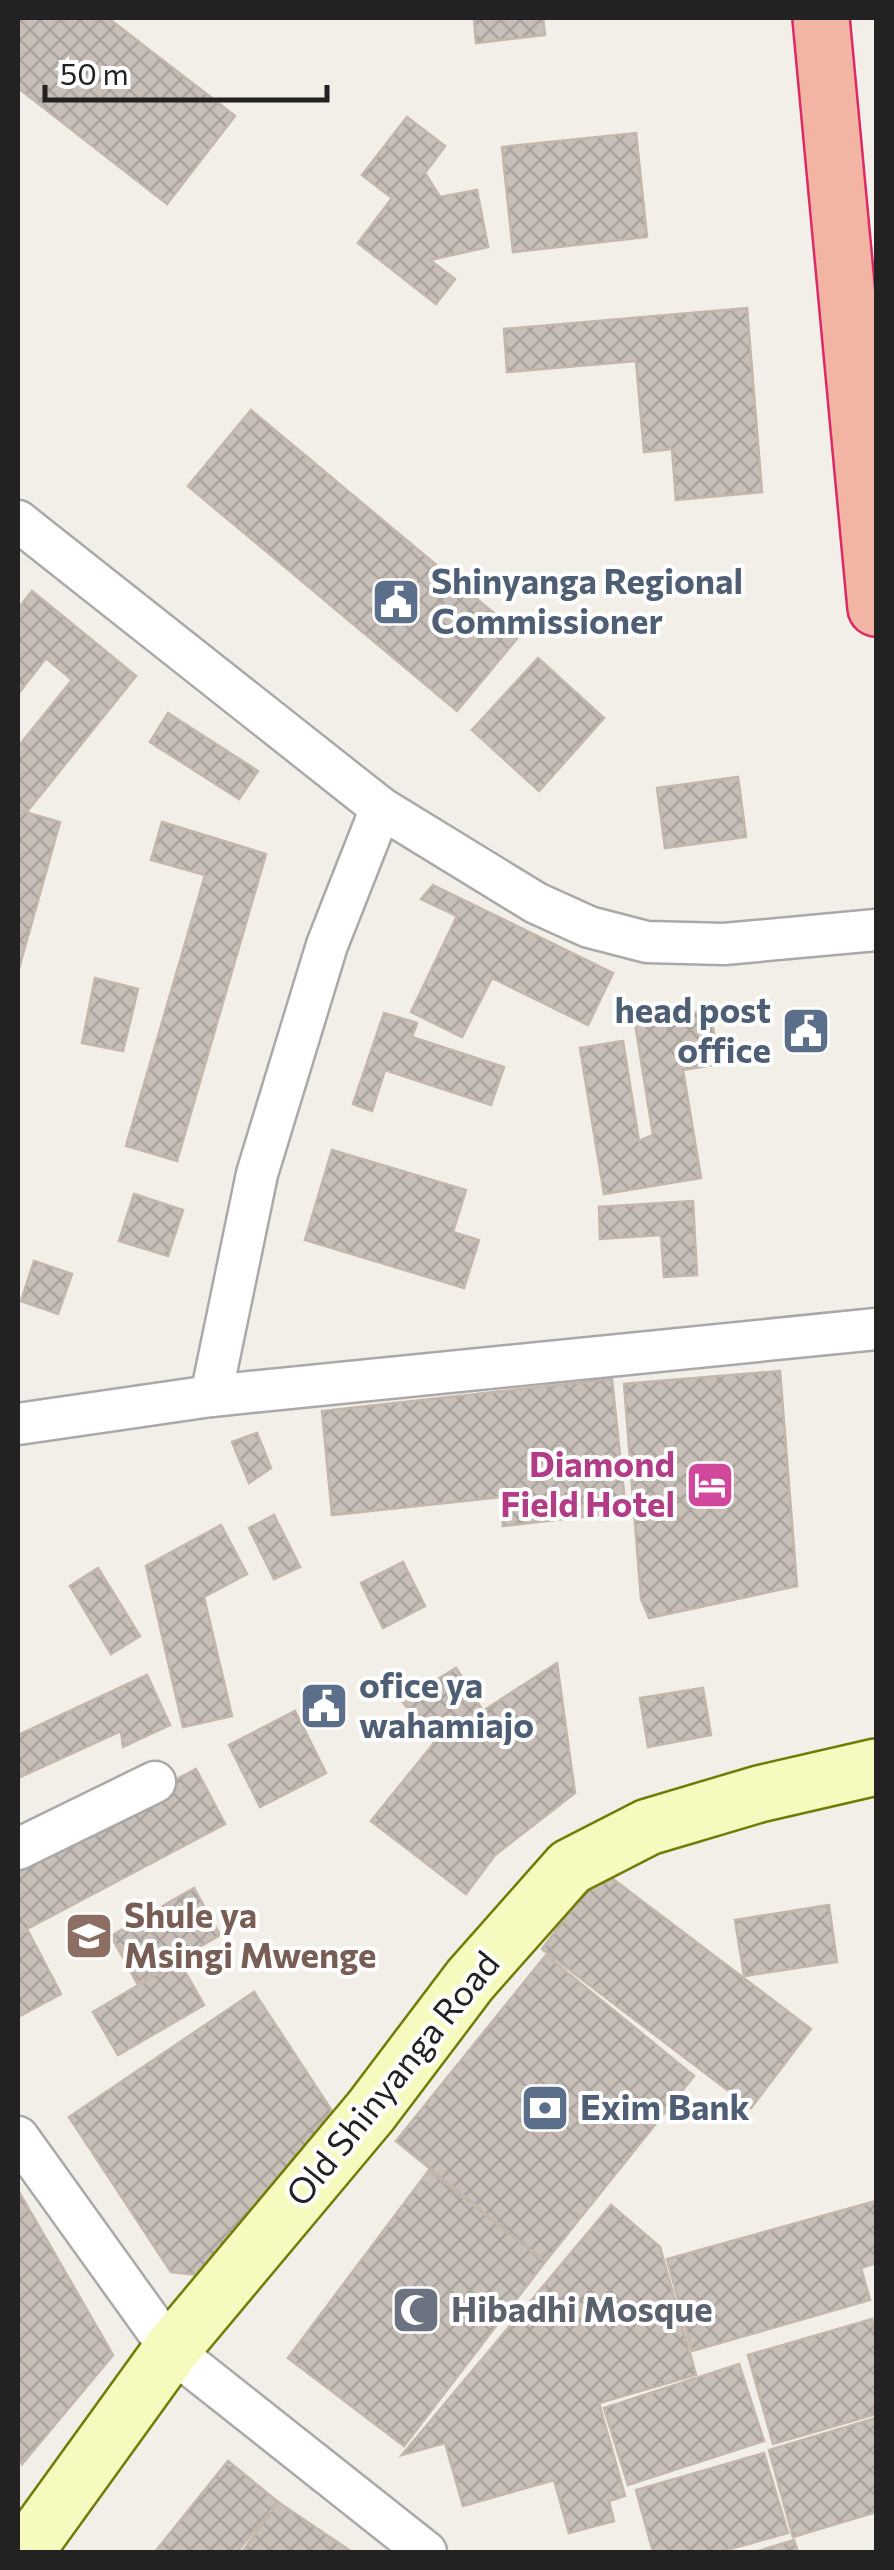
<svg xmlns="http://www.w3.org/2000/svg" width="894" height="2570" font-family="Commissioner,sans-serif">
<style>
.building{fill:url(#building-cross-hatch);stroke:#c4b6ab;stroke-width:2.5}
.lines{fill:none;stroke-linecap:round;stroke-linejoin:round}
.minor-casing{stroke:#a9a9a9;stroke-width:45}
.secondary-casing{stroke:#707d05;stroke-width:60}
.trunk-casing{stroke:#dc2a67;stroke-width:60}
.minor{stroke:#fff;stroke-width:40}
.secondary{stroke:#f7fabf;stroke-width:55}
.trunk{stroke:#f2b4a3;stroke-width:55}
.labels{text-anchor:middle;stroke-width:8;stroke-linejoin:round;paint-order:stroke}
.service-label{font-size:35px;font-weight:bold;fill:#4e5e75;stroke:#fff;text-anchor:start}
.hotel-label{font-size:35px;font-weight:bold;fill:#b23c85;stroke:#fff;text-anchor:end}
.education-label{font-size:35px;font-weight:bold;fill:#785e54;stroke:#fff;text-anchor:start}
.street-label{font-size:35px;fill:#222;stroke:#fff}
.worship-label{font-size:35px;font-weight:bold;fill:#5b616d;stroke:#fff;text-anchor:start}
</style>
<defs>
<pattern id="building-cross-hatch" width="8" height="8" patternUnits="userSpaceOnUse" patternTransform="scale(2.5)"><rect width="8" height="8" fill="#c7bfb8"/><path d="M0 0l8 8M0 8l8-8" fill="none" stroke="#aba49e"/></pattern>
</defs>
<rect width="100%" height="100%" fill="#f2efe9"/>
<g class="building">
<path d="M18,18H108L235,116L167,204L18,88Z"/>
<path d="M474,18H543L545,35L476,43Z"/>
<path d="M407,117L445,146L425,173L440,197L477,190L488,247L430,260L455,279L436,304L358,243L392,198L362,175Z"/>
<path d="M636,133L647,237L513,252L502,147Z"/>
<path d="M747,308L762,492L676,500L672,449L644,452L636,361L507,372L504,329Z"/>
<path d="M251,410L520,635L457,711L188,486Z"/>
<path d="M32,591L136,676L18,823V747L72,680L46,658L18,694V609Z"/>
<path d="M538,658L604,718L539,791L472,730Z"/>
<path d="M168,713L258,771L239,799L150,742Z"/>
<path d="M738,777L746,837L665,848L657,788Z"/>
<path d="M18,810L60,822L18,972Z"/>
<path d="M162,822L266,854L177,1161L126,1146L205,875L151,860Z"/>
<path d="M433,885L613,973L588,1025L492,978L462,1037L411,1012L457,916L421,899Z"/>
<path d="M95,978L138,989L123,1051L82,1043Z"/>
<path d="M710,1010L719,1064L683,1070L701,1178L604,1194L580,1048L623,1041L639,1141L653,1135L635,1023Z"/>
<path d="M384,1013L417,1023L412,1037L504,1067L491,1105L385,1070L372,1111L353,1104Z"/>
<path d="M332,1150L466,1190L453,1232L479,1240L464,1288L305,1240Z"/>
<path d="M134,1194L183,1210L168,1256L119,1241Z"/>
<path d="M693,1201L697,1275L664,1277L661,1235L600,1239L599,1207Z"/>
<path d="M34,1261L72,1274L58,1314L21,1301Z"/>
<path d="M780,1371L797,1586L649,1618L641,1599L624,1384Z"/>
<path d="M612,1379L626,1512L503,1526L501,1497L332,1515L322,1411Z"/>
<path d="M257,1433L271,1468L249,1483L232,1442Z"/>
<path d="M274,1515L300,1567L274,1579L249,1528Z"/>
<path d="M221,1525L247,1574L204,1597L232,1716L183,1727L146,1566Z"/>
<path d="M403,1562L425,1606L383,1628L361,1583Z"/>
<path d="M98,1568L140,1636L111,1654L70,1586Z"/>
<path d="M557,1663L575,1793L495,1855L466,1894L371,1821L434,1743L402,1701L456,1668L483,1711Z"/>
<path d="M147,1675L170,1725L123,1747L121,1731L18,1778V1735Z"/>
<path d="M703,1688L711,1735L648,1747L640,1698Z"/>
<path d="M295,1711L326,1773L260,1807L229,1745Z"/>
<path d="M196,1769L225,1824L27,1929L61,1994L18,2017V1863Z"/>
<path d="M601,1870L811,2029L751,2108L542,1949Z"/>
<path d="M194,1888L220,1935L137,1983L111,1936Z"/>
<path d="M829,1905L837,1962L744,1976L735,1920Z"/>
<path d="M546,1955L694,2076L545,2262L396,2141Z"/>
<path d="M179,1961L204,2005L118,2055L93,2012Z"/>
<path d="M254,1992L332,2111L208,2276L171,2272L69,2117Z"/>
<path d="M429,2170L545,2262L404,2446L288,2358Z"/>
<path d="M18,2190L113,2355L22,2464L18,2457Z"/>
<path d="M876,2201V2263L861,2268L870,2300L692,2351L667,2259Z"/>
<path d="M611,2205L660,2247L696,2375L599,2403L625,2496L609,2501L614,2521L569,2533L554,2480L463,2506L445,2443L402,2455Z"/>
<path d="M872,2319L876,2335V2414L773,2444L748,2355Z"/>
<path d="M739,2364L764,2441L628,2485L604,2408Z"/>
<path d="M876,2418V2512L793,2537L769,2450Z"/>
<path d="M764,2453L788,2533L719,2552H653L636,2490Z"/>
<path d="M228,2461L278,2502L237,2552H155Z"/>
<path d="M278,2502L352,2552H242Z"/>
<path d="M794,2540L798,2552H755Z"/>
</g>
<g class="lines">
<g class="minor-casing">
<g id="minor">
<path d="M18,521L381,808L536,903L589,927L647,942L724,944L876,930"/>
<path d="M211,1396L257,1174L327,945L381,808"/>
<path d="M18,1424L211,1396L876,1329"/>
<path d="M18,1849L155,1782"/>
<path d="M18,2137L171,2350L426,2552"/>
</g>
</g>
<g class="secondary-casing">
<path id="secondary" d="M25,2552L171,2350L371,2111L470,1980L570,1867L648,1827L759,1794L876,1767"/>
</g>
<g class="trunk-casing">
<path id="trunk" d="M821,18L876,608"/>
</g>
<use href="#minor" class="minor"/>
<use href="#secondary" class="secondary"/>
<use href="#trunk" class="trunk"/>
</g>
<defs>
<g id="civic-square" transform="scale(2.5)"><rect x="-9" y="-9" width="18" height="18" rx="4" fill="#5c6f8a" stroke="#fff"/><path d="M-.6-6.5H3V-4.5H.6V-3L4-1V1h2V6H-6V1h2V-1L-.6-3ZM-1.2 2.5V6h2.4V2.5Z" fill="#fff"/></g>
<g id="hotel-square" transform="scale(2.5)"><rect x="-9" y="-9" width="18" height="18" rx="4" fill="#d1479c" stroke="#fff"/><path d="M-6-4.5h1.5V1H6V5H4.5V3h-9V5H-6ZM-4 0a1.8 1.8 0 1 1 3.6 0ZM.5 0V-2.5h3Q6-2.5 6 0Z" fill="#fff"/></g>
<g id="school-square" transform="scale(2.5)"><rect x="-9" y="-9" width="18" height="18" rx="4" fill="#8d6e63" stroke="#fff"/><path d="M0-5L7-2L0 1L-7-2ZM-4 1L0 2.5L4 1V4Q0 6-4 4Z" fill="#fff"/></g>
<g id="bank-square" transform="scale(2.5)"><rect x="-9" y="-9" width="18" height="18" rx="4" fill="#5c6f8a" stroke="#fff"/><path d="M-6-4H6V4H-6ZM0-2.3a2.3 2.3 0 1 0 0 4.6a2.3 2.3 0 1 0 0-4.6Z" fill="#fff"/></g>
<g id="mosque-square" transform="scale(2.5)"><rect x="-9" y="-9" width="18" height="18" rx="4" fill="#6b7280" stroke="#fff"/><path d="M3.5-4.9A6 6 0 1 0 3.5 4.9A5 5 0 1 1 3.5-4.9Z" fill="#fff"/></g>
</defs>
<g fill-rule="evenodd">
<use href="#civic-square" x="396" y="602"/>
<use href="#civic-square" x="806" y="1031"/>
<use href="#hotel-square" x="710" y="1485"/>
<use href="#civic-square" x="324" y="1706"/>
<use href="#school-square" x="89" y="1936"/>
<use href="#bank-square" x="545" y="2108"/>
<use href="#mosque-square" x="416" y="2310"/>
</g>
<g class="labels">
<g class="service-label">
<text x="431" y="594">Shinyanga Regional<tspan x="431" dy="40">Commissioner</tspan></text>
<text x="771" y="1023" text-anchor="end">head post<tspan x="771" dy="40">office</tspan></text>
<text x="359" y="1698">ofice ya<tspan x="359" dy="40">wahamiajo</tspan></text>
<text x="580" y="2120">Exim Bank</text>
</g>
<g class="hotel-label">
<text x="675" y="1477">Diamond<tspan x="675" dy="40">Field Hotel</tspan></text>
</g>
<g class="education-label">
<text x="124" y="1928">Shule ya<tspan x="124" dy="40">Msingi Mwenge</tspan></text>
</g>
<g class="street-label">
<text transform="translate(393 2079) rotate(-51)" y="12">Old Shinyanga Road</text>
</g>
<g class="worship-label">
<text x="451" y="2322">Hibadhi Mosque</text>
</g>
</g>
<rect width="894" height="2570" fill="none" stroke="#222222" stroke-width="40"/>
<path d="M45 85v15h282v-15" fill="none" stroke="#222222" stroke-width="5"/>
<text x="60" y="85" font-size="30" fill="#222222" stroke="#ffffff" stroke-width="8" paint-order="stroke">50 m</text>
</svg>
